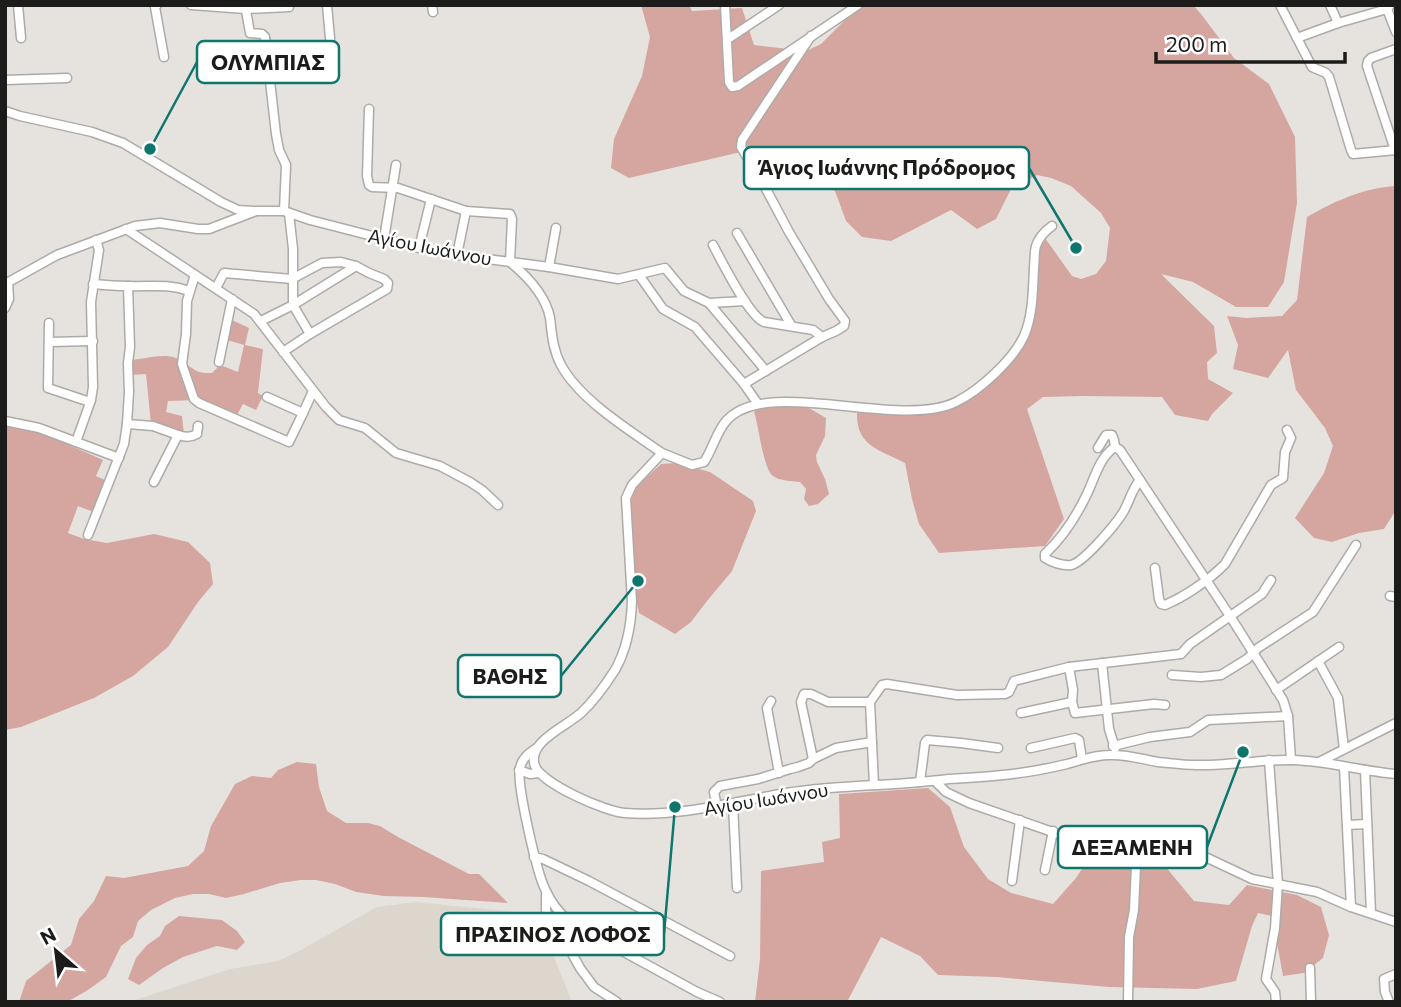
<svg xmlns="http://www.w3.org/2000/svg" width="1401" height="1007" font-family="Commissioner,sans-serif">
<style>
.built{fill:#ddd6cc}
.green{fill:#d5a6a0}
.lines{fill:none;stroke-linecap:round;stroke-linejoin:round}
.minor-casing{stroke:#adaba7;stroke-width:11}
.minor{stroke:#fff;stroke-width:8}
.labels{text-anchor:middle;stroke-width:5;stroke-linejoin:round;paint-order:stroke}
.street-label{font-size:19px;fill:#1c1c1a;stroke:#fff}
.leader{fill:none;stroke:#0f766e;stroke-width:2.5}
.callout-dot{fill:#0f766e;stroke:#fff;stroke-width:2.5}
.callout{fill:#fff;stroke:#0f766e;stroke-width:2.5}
.callout-label{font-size:21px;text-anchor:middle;font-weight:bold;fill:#1c1c1a}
</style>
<rect width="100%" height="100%" fill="#e6e3df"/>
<path class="built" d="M416,902L524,913L535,917L541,925L572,1002H129L230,969L278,961L299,951L377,907Z"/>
<g class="green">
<path d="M641,5H689L692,11L742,8L754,45L806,51L821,44L850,15L865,5H1193L1201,14L1234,58L1269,84L1295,137L1297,203L1284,282L1268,307H1236L1193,282L1161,274L1214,326L1217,353L1207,362L1208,379L1233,393L1212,414L1208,421L1175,415L1162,397L1085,396L1043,397L1027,409L1064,519L1045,546L939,553L919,524L912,499L905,463C880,450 856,446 857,413H937L962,404L992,379L1030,326L1038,242L1045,238L1072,276L1081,279L1096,274L1106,261L1110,228L1101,213L1071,186L1051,178L1037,175L1011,189L996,219L977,229L951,210L891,241L862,237L846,221L835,191L813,178L798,180L799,166L791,150L741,152L629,178L611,168L614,139L642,76L650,37Z"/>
<path d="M1396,186V510L1384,529L1359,533L1332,542L1314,538L1295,518L1324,473L1333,446L1325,428L1296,390L1288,350L1268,378L1233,369L1238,345L1227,316L1246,318L1282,316L1297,300L1307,217C1335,201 1363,188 1396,186Z"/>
<path d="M232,320L249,328L245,345L263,349L258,393L263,396L256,410L243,404L236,417L200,400L168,401L166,412L182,416L184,435L151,424L146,374L131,375V360C145,359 163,353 176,358C192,365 192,374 212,373L220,365L238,372L244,345L227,340Z"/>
<path d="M784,405L809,408L826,418L825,436L816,455L817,462L825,479L829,494L818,504L809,506L804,499L806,489L800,482C791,481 780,481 773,476C763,469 759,426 754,412L758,408Z"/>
<path d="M5,427L30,429L50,434L60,441L103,460L96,476L112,483L96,513L78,506L68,533L84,539L107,543L154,534L188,542L210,563L213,584L198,602L168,647L133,676L94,698L21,727L5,730Z"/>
<path d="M677,463L710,472L753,501L756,511L732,571L707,601L691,622L675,634L639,613L636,599L630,503L637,486L661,464Z"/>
<path d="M297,762L316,764L319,787L327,811L346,823H368L380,826L398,837L469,874H479L508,903L423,897L384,896L356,892L335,884L316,880H301L280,883L244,894L226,898L209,894H193L175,898L151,910L138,921L133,937L121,946L106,977L88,990L67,1002H19L26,981L71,945L79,919L94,901L106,876L124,878L188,866L204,851L211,826L235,784L252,776L271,778L278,770Z"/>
<path d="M928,788L950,807L964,847L988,879L1011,893L1053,904L1076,878L1095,849L1155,854L1194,901L1229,905L1247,885L1297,895L1321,907L1329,935L1323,958L1304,973L1283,976L1272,916L1258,913L1252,926L1236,981L1197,989L1109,987L997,977L938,975L920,956L881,937L847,1002H755L760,959L761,871L824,862L822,842L840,838L839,794Z"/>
<path d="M179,916L222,920L237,931L245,942L237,950L217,946L183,957L163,968L139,985L128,979L136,958L147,945L160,936L165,926Z"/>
</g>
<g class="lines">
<g class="minor-casing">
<g id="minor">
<path d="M18,5L21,38"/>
<path d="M157,5L155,7L164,57"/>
<path d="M191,5L246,9L289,7"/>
<path d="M245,5L250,33L262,34L265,37L276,134L279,150L286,165L284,211"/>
<path d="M327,5L330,38"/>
<path d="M432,5L433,12"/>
<path d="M725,5L729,82L732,87L738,86L858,5"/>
<path d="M1280,5L1312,67L1326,73L1329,77L1351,150L1353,154L1396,150"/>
<path d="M1330,5L1338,23"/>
<path d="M1387,9L1396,32"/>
<path d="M1297,38L1338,23L1387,9L1390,5"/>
<path d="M728,39L779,5"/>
<path d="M5,80L67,78"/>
<path d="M369,109L367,176L369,185L372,187L398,188L466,211L510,214L512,219L510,262"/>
<path d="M5,111L20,116L92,132L123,143L221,202L238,210L253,211"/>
<path d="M1395,150L1367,66L1368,61L1371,58L1396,49"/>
<path d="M289,213L293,249V305L310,334"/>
<path d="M126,229L254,314L326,407L339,420L365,428L396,453L440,466L470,482L482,490L498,505"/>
<path d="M737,233L791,325"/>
<path d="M384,239L396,165"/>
<path d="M713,245C722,262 749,316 764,322L813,330L822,337"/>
<path d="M419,248L431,199"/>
<path d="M457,255L466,211"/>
<path d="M510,262C527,276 546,296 550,318C552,335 553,350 561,365C580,400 629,430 662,453L632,485L626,498L632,602C631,626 627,649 615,670C606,684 594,701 581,713C567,726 526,742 535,766C542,784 606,812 625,813C680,817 732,802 786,793C822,787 858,786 894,784C912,783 931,781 949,779C967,778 985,777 1003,775C1025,773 1046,769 1067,764C1082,760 1094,755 1109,755C1126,754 1141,759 1158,762C1170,763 1183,765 1196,765C1228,766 1261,759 1293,760C1328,761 1361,771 1396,774"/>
<path d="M549,267L556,228"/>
<path d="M195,275L187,301L186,334L182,364L194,399L199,403L289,442L303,413L267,397"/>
<path d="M639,275L663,309L695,327L744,384L758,404"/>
<path d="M5,284L57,255L135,226L160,223L198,229H209L256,211H284L310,220L419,248L457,255L549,267L618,279L665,268L684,291L709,303L745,301"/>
<path d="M93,284C104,285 116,286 127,286C150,287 167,283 189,291"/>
<path d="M216,288L224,273L292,279L322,263L341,262L356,266L369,273L384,279L388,283L387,289L310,334L283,352"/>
<path d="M709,303L766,371"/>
<path d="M5,308L9,299L8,283"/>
<path d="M261,321L293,305L356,266"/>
<path d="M49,323L48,388L90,402"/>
<path d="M49,342L93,341"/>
<path d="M219,362L232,299"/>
<path d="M744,384L822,337L836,331L844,326L845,321L829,299L789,232L766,189L741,147L742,140L811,36"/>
<path d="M303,413L313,391"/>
<path d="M5,421L39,428L119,458"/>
<path d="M127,424L153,426L178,435L154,482"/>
<path d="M178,435C185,437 190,438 197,434L198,426"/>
<path d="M76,442L91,400L93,387L91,302L99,250L96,240"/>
<path d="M1115,447L1120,450L1126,459L1230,616L1283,700L1288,716L1291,760"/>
<path d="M1098,448L1106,435H1112L1114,440L1115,447C1098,458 1094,482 1084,500C1074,520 1062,538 1045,554V558C1051,562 1063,566 1071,565C1083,563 1115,525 1122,514C1129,504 1131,490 1140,480"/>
<path d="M662,453L692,465L704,462C713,449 716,432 727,420C767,376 899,430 956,402C980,390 1013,360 1024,336C1033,316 1033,289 1034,267C1035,261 1034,253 1036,246C1039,237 1045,231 1052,226"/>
<path d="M88,535L124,444L127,424L129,392L128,363L130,347L128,286"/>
<path d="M1155,568L1159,599L1161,604L1165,605C1186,596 1209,580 1225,564L1271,485L1283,478L1285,452L1291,438L1287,430"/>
<path d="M1390,596L1396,597"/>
<path d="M1318,661L1338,698L1344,749"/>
<path d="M1102,663L1109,729L1115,748"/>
<path d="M1069,667L1073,690L1072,702L1075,713L1154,704L1165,705"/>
<path d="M1172,675L1201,677L1221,675L1247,659L1258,648L1313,612L1356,545"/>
<path d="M1276,690L1339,647"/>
<path d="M771,701L767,708L779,773"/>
<path d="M1021,713L1072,702"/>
<path d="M1113,746L1150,737L1190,732L1208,720L1288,716"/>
<path d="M537,748C529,753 522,758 520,768C516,783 537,873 545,889C551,903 560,914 571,923L697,992L720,1002"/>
<path d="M1031,748L1075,738L1079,740L1082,759"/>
<path d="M813,759L801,702L804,694H811L828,702H870"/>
<path d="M1269,760L1278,884L1275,928L1266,979L1275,992L1276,1002"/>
<path d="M1319,762L1396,723"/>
<path d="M1344,767L1351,907"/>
<path d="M519,770L530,774L539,773"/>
<path d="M1365,770L1371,913"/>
<path d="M935,781L946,792L969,803L1067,837L1095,844L1161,843L1182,846L1252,879L1317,892L1351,907L1396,922"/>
<path d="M920,782L925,743L927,740L961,743L998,748"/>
<path d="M874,785L870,702L882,685L887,684L957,695L1005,694L1009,692L1014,681L1069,667L1181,654L1190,644L1262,594L1271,580"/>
<path d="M733,804L737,888"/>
<path d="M717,807L714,792L720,786L758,779L790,769L798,767L809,763L813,759L836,748L872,742"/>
<path d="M1347,825L1367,824"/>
<path d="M534,857L543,859L589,881L730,956"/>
<path d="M1045,870L1053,831"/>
<path d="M1012,881L1020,820"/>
<path d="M546,895V910L549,921L564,939L580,968L594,987L617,1002"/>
<path d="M1310,968L1311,1002"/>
<path d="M1128,1002L1129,937L1134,910L1137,844"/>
<path d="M1389,1002L1385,992L1384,979L1396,974"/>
</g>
</g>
<use href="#minor" class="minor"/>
</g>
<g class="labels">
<g class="street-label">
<text transform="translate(430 247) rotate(11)" y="7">Αγίου Ιωάννου</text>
<text transform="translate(766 799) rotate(-9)" y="7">Αγίου Ιωάννου</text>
</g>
</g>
<path class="leader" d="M150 149L197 62M1076 248L1029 168M638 581L561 676M1243 752L1207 847M675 807L664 934"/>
<g class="callout-dot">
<circle cx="150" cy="149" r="7"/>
<circle cx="1076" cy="248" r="7"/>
<circle cx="638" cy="581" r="7"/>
<circle cx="1243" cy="752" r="7"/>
<circle cx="675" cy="807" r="7"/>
</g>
<g class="callout">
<rect x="197" y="41" width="142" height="42" rx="7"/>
<rect x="744" y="147" width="285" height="42" rx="7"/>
<rect x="458" y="655" width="103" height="42" rx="7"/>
<rect x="1058" y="826" width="149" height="42" rx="7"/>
<rect x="441" y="913" width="223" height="42" rx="7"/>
</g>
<g class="callout-label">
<text x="268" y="70">ΟΛΥΜΠΙΑΣ</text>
<text x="887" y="175">Άγιος Ιωάννης Πρόδρομος</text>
<text x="510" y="684">ΒΑΘΗΣ</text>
<text x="1132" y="855">ΔΕΞΑΜΕΝΗ</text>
<text x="553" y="942">ΠΡΑΣΙΝΟΣ ΛΟΦΟΣ</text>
</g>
<rect width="1401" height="1007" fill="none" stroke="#1c1c1a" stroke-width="14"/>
<g transform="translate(56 951) rotate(332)" stroke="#ffffff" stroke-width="5" paint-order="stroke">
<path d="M0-5L12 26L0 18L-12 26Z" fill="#1c1c1a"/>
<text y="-10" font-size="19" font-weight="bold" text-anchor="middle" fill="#1c1c1a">N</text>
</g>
<path d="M1156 52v10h189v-10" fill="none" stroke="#1c1c1a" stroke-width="3.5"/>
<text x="1166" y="52" font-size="21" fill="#1c1c1a" stroke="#ffffff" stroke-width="5" paint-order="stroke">200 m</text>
</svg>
